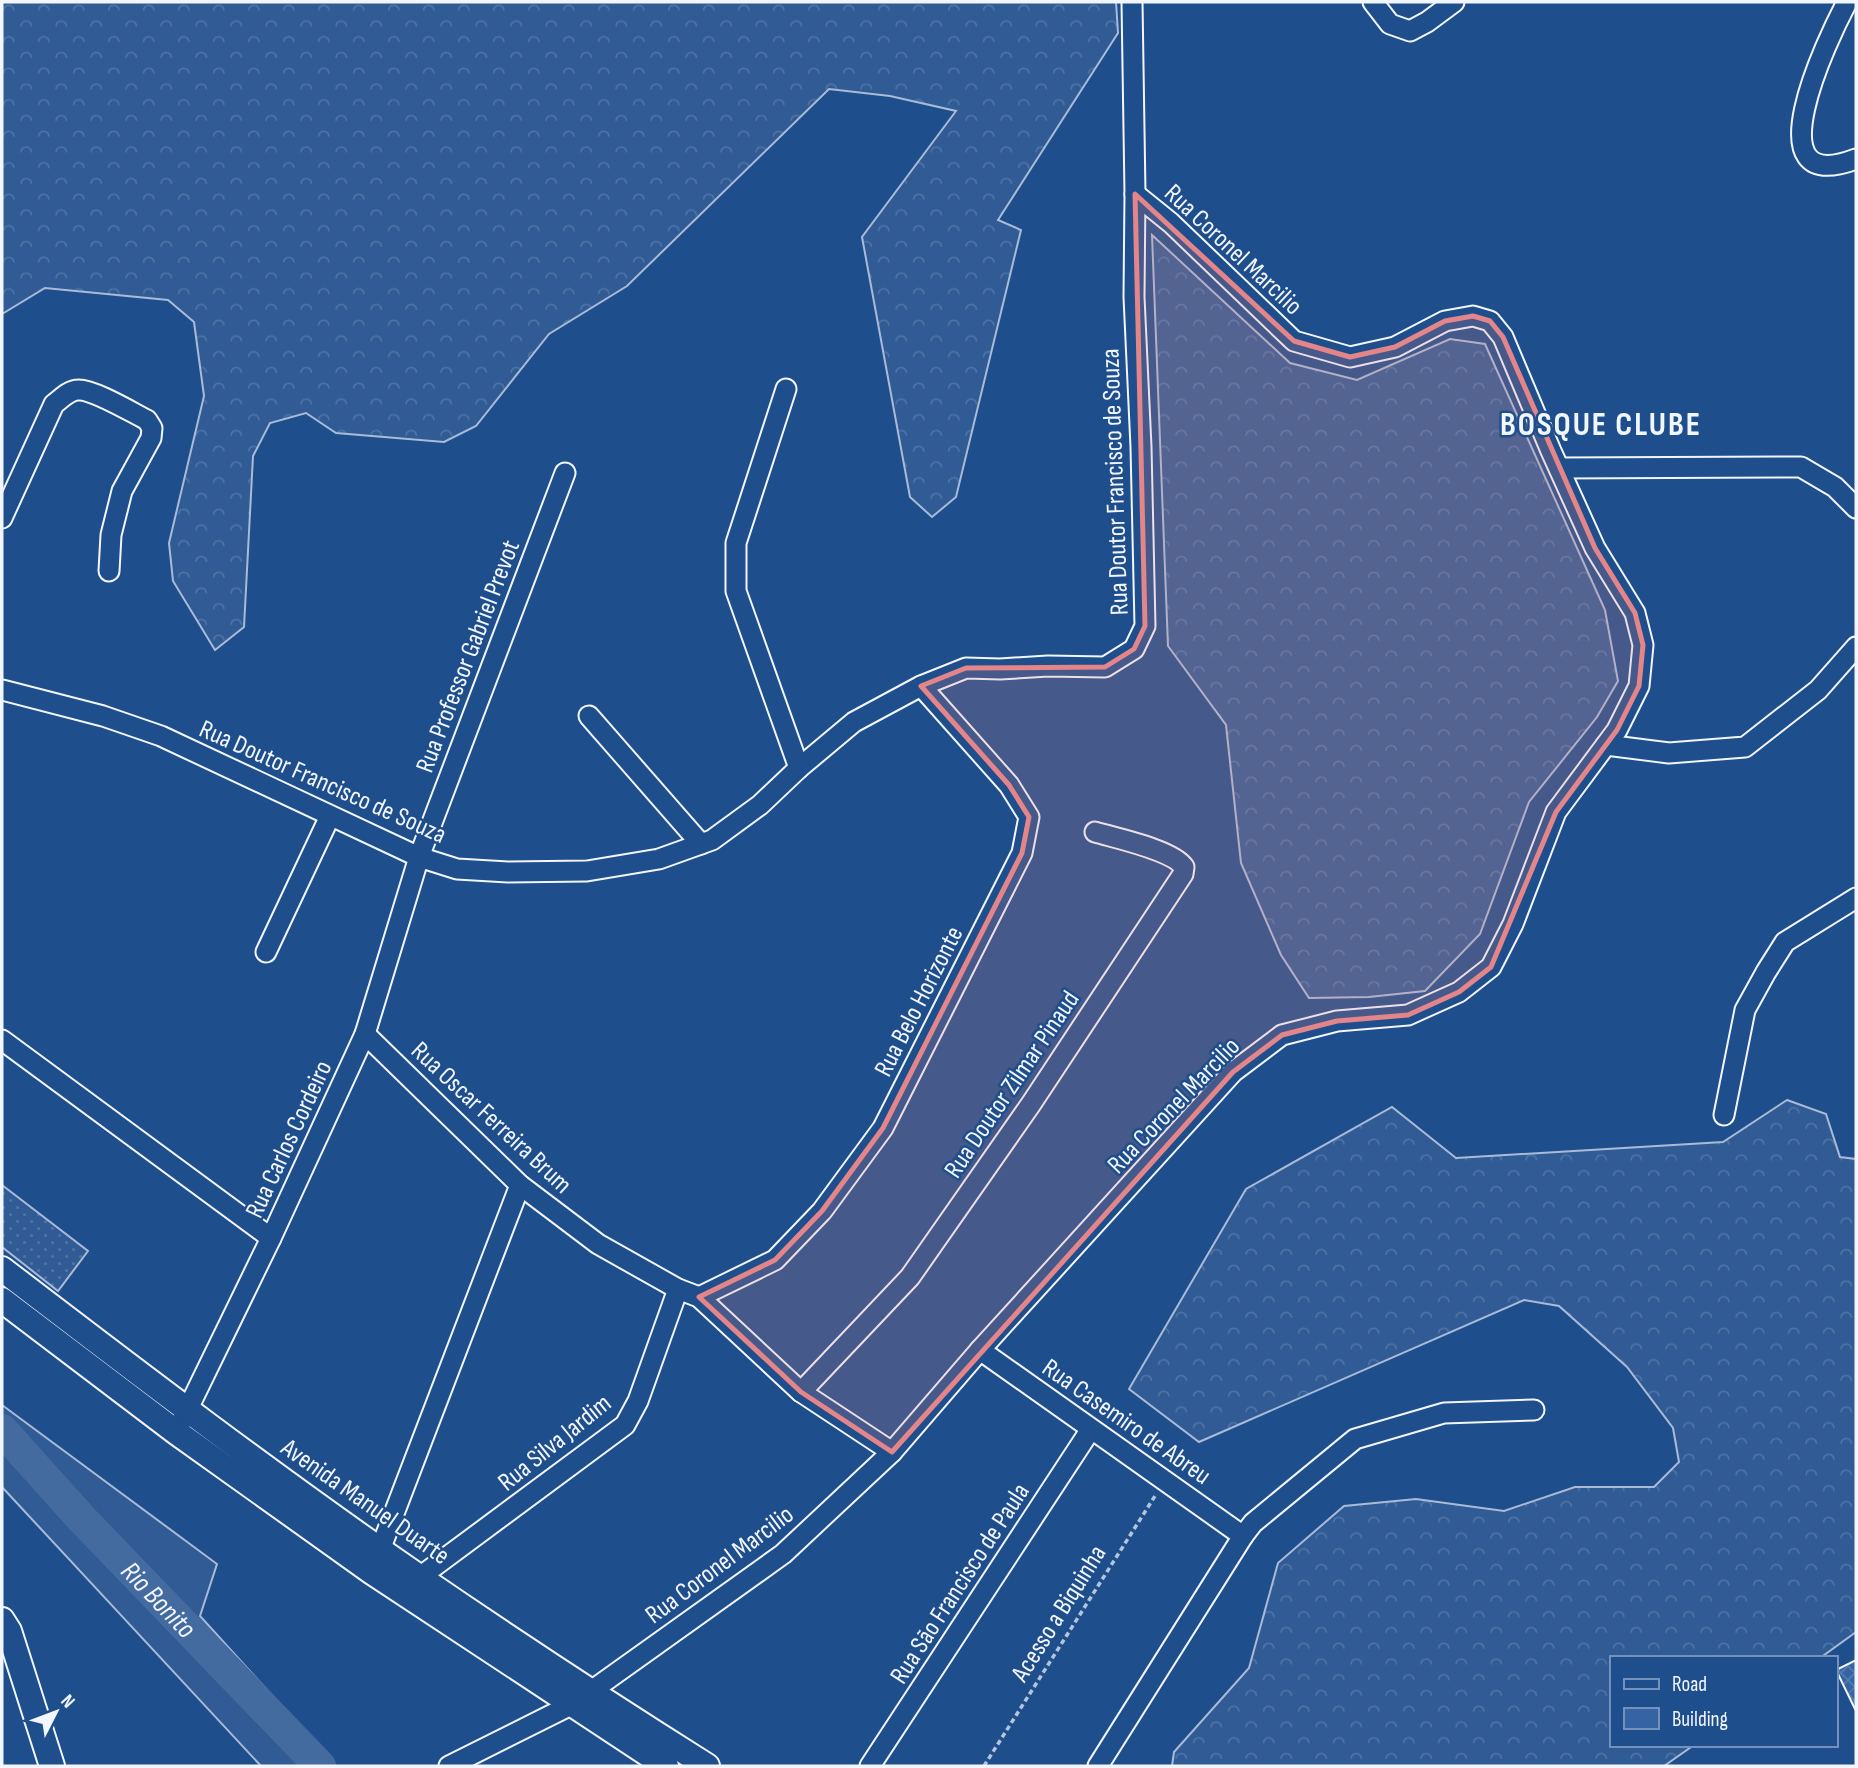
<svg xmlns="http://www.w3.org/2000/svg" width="1858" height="1768" font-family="'Sofia Sans Condensed',sans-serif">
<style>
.built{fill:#305b95;stroke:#a8bbd7;stroke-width:2}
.forest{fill:url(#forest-crowns);stroke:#a8bbd7;stroke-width:2}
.park{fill:url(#park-dots);stroke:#a8bbd7;stroke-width:2}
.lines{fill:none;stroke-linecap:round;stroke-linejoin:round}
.river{stroke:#446ba0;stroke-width:32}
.building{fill:url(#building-cross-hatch);stroke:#f2f6ff;stroke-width:2}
.minor-casing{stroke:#f2f6ff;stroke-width:23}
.major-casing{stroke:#f2f6ff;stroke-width:28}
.path{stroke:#b3c4dc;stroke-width:3.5;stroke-dasharray:5 3.5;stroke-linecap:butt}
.minor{stroke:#1f4e8c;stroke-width:19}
.major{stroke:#1f4e8c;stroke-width:24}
.marked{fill:#e38589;fill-opacity:0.2;stroke:#e38589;stroke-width:5;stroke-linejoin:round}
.labels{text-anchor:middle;stroke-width:5;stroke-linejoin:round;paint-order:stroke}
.street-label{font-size:26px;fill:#f2f6ff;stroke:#1f4e8c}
.water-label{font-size:28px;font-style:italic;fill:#f2f6ff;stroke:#1f4e8c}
.district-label{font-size:33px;font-weight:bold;letter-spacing:2px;fill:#f2f6ff;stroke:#1f4e8c}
</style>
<defs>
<pattern id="forest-crowns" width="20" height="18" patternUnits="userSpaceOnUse" patternTransform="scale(1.75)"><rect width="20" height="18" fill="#305b95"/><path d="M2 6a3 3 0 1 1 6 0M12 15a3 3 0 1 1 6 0" fill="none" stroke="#4e73a5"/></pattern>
<pattern id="park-dots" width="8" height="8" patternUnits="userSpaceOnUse" patternTransform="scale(1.75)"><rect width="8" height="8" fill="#305b95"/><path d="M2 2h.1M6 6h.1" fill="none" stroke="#4e73a5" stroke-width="1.8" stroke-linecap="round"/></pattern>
<pattern id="building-cross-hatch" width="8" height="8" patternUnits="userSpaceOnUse" patternTransform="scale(1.75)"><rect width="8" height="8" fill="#3563a3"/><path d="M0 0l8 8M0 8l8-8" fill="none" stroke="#537ab1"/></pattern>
</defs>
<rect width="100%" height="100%" fill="#1f4e8c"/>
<path class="built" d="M2,1405L217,1564L200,1616L336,1766H261L2,1487Z"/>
<g class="forest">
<path d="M2,2H1116L1118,33L998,220L1021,230L956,497L932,517L910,497L862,237L956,111L890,96L829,89L627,286L549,334L476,426L444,442L336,433L306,413L270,423L253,456L244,627L215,650L173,581L169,543L204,396L194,322L168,300L45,288L2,314Z"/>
<path d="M1152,235L1290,363L1357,380L1450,339L1485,344L1605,610L1618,681L1597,717L1529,802L1480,934L1425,991L1369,997L1309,998L1281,955L1241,863L1226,725L1168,646Z"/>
<path d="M1787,1100L1826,1114L1840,1157L1856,1159V1632L1820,1658H1611V1745H1694L1664,1766H1172L1174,1752L1249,1668L1278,1563L1344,1506L1416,1499L1504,1511L1575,1487H1654L1679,1462L1673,1428L1627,1367L1559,1306L1524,1300L1199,1442L1129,1389L1246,1189L1392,1107L1456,1158L1723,1142Z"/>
</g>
<path class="park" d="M2,1185L88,1251L58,1291L2,1247Z"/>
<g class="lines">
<path class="river" id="s1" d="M2,1430L81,1518L320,1766"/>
</g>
<path class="building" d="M1856,1660V1711L1836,1670Z"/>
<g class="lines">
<g class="minor-casing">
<g id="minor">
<path d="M1373,2L1390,24L1410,31L1427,22L1454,2"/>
<path d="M1847,2C1828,38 1750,199 1856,159"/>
<path d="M786,389L736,543V591L799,768"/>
<path d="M1559,468L1801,467L1835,487L1856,508"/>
<path d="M2,518L54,404C61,399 69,390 78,390C93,389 133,413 147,420L152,428L151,438L122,491L111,535L109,571"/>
<path d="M2,690L103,716L161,736L419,857L457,869L508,872L587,871L659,859L712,840L760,805L799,768L854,722L921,686L966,668L1000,669L1048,666L1105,667L1134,649L1145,626L1141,447L1134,297L1135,194L1132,2"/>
<path d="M589,716L701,844"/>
<path d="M1606,745L1669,753L1745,747L1818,690L1856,647"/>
<path d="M266,952L330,816"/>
<path d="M365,1034L520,1185L598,1244L678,1289L699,1297L801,1392L892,1452"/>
<path d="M2,1040L271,1238"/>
<path d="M1724,1115L1745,1010L1766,972L1785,942L1856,898"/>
<path d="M699,1297L775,1260L822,1211L883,1128L1022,853L1029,817L1009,785L921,686"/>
<path d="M980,1350L1243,1536"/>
<path d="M801,1392L910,1277L1031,1104L1183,874L1184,867C1173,850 1115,838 1095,832"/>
<path d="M182,1421L271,1238L365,1034L419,857L565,473"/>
<path d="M375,1563L520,1185"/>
<path d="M409,1585L625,1425L638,1401L678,1289"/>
<path d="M449,1766L573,1704L783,1554L892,1452L980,1350L1233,1072L1282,1035L1337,1021L1408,1015L1459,992L1491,967L1513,924L1556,812L1617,730L1639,686L1643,645L1635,613L1595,548L1551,451L1503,337L1490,321L1473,316L1445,321L1395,347L1350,357L1294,341L1171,223L1135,194"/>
<path d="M870,1766L1091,1429"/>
<path d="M1098,1766L1243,1536L1253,1523L1355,1439L1444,1413L1534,1410"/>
</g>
</g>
<g class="major-casing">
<g id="major">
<path d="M2,1269C139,1374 277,1479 419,1577C514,1642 610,1705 707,1766"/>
<path d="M2,1300L176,1432L372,1572L666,1766"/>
<path d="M2,1620L9,1631L52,1766"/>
</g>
</g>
<path class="path" d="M984,1766L1155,1496"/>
<use href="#minor" class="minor"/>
<use href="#major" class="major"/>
</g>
<path class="marked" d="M1135,194L1294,341L1350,357L1395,347L1445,321L1473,316L1490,321L1503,337L1595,548L1635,613L1643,645L1639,686L1617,730L1556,812L1491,967L1459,992L1408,1015L1337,1021L1282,1035L1233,1072L892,1452L801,1392L699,1297L775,1260L822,1211L883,1128L1022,853L1029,817L1009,785L921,686L966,668L1105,667L1134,649L1145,626Z"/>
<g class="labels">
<g class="street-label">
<text transform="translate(1234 249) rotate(43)" y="9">Rua Coronel Marcilio</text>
<text transform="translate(1114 482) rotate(-92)" y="9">Rua Doutor Francisco de Souza</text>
<text transform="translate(467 656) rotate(-69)" y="9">Rua Professor Gabriel Prevot</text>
<text transform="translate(323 781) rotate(24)" y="9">Rua Doutor Francisco de Souza</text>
<text transform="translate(918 1001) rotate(-63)" y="9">Rua Belo Horizonte</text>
<text transform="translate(1011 1084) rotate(-56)" y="9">Rua Doutor Zilmar Pinaud</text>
<text transform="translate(1173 1105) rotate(-46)" y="9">Rua Coronel Marcilio</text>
<text transform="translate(492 1117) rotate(43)" y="9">Rua Oscar Ferreira Brum</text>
<text transform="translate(288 1139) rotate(-65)" y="9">Rua Carlos Cordeiro</text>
<text transform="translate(1127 1421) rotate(35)" y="9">Rua Casemiro de Abreu</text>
<text transform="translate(554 1442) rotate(-39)" y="9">Rua Silva Jardim</text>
<text transform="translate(366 1501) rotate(35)" y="9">Avenida Manuel Duarte</text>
<text transform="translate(719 1564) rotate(-37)" y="9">Rua Coronel Marcilio</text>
<text transform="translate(959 1583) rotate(-57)" y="9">Rua São Francisco de Paula</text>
<text transform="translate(1058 1613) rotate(-58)" y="9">Acesso a Biquinha</text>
</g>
<g class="water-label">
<text dy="10" stroke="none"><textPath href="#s1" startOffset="231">Rio Bonito</textPath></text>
</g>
<g class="district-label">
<text x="1601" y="435">BOSQUE CLUBE</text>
</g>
</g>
<rect width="1858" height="1768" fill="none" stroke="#f2f6ff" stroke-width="7"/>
<rect x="1610" y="1656" width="228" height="91" fill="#1f4e8c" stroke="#7391ba" stroke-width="2"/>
<rect x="1624" y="1679" width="35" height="10" fill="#1f4e8c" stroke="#7391ba" stroke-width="2"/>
<text x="1672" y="1691" font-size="21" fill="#f2f6ff">Road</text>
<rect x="1624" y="1708" width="35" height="21" fill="#3563a3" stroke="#7391ba" stroke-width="2"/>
<text x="1672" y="1726" font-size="21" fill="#f2f6ff">Building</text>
<g transform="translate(56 1712) rotate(48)" stroke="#1f4e8c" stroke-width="5" paint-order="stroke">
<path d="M0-5L12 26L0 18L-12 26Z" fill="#f2f6ff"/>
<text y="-10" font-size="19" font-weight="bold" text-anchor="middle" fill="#f2f6ff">N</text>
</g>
</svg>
